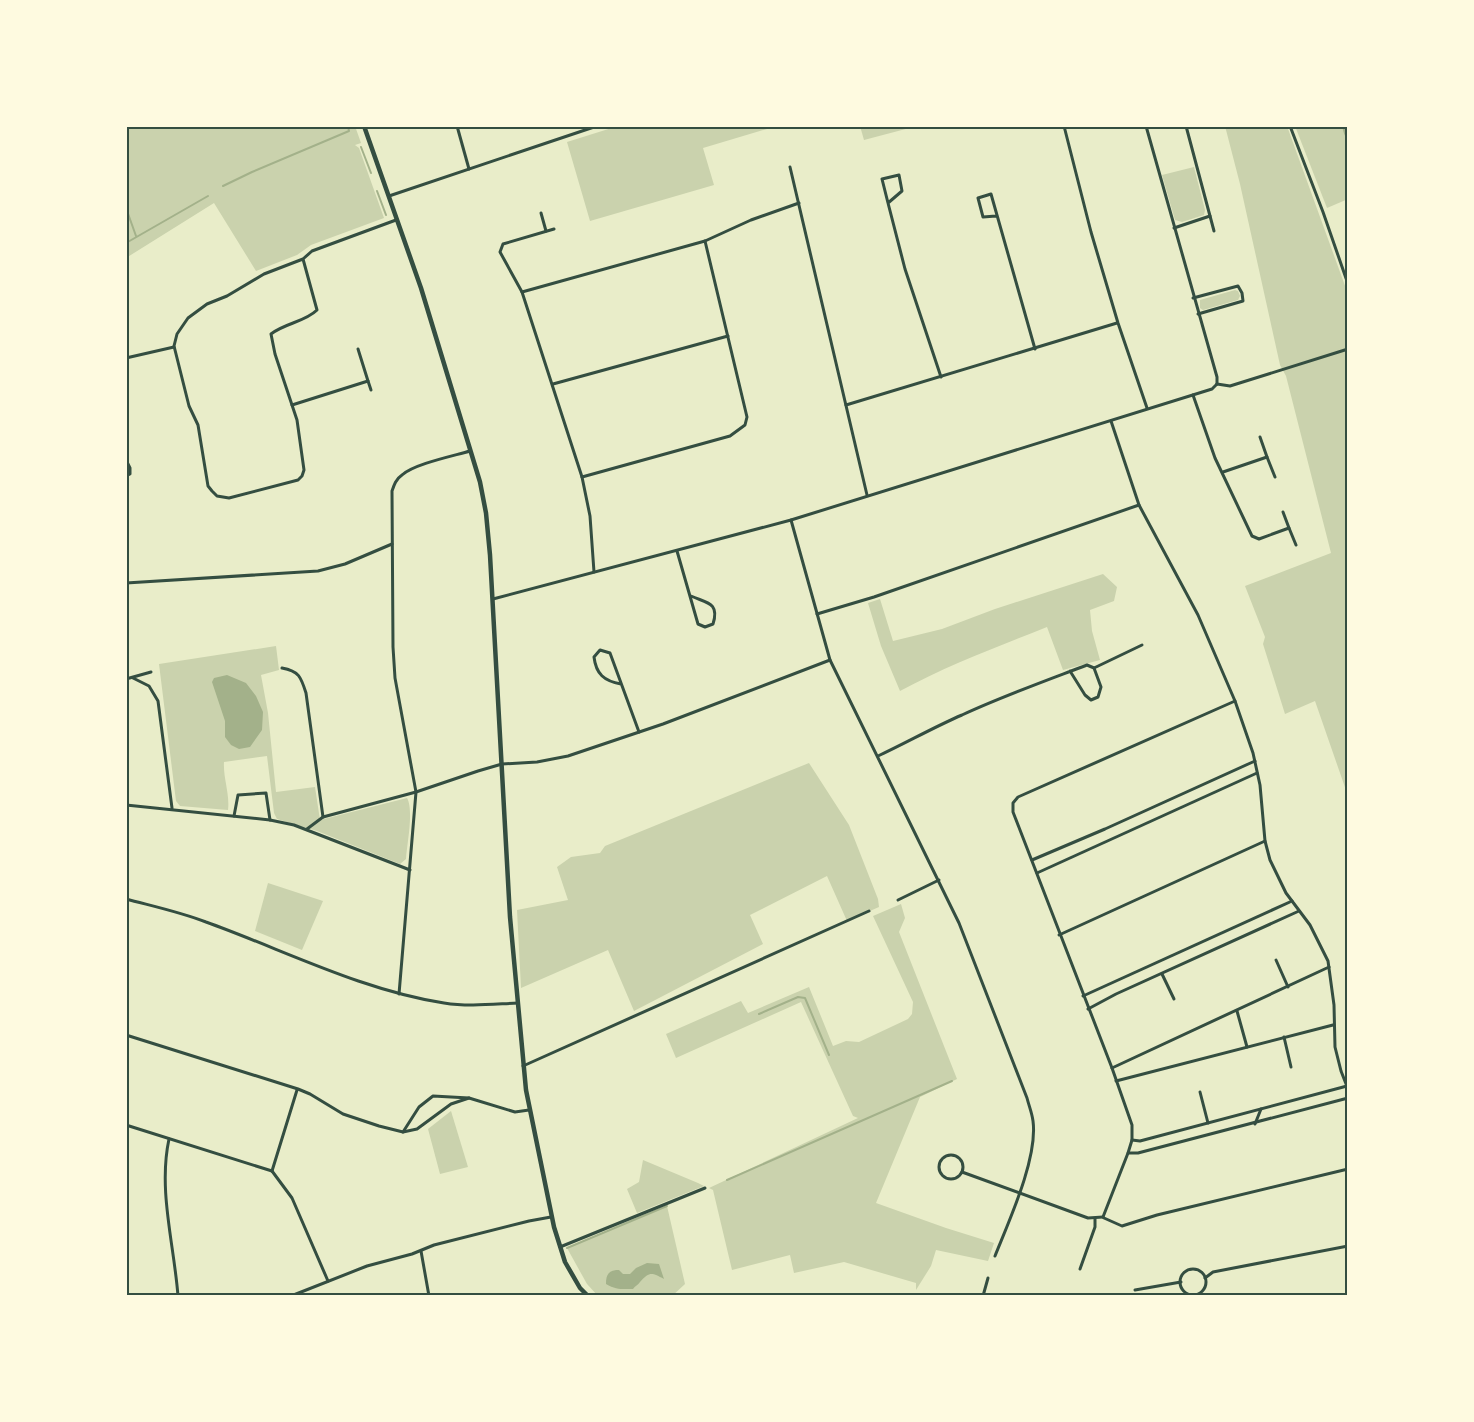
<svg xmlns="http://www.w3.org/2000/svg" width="1474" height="1422" font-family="'Fira Sans Condensed',sans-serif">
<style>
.green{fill:#cad2ad}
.water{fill:#a3b18a}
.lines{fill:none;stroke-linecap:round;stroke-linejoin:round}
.stream{stroke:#a3b18a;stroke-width:2}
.canal{stroke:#a3b18a;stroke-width:8}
.minor{stroke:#344e41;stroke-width:3}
.tertiary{stroke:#344e41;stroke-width:4.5}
.neatline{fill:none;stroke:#344e41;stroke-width:2}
</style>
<rect width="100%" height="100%" fill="#e9edc9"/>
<g class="green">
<path d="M126,126H355L361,143L355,145L359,148L384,218L311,245L297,255L256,271L214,203L126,258Z"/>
<path d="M618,126H777L703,148L714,185L590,221L567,142Z"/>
<path d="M860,126H917L864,140Z"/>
<path d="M1225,126H1287L1348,294V796L1315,701L1285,714L1263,644L1265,637L1245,586L1331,553L1286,376L1280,365L1240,184Z"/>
<path d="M1295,126H1343L1348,150V199L1327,208Z"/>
<path d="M1194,167L1205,210L1204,215L1182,222L1175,220L1162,175Z"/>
<path d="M1235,290L1238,291L1240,296L1238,300L1203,310L1200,308V300Z"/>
<path d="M1103,574L1117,587L1114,601L1090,610L1092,631L1100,660L1063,670L1047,627C997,647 948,665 900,691L881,646L868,603L880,599L893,641L942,629L995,609Z"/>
<path d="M276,646L279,670L261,675L268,713L276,792L315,787L320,820L407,798C414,810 407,844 406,859L400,864L317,831L277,819L274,813L267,756L224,762C223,778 230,794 228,810L180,806L176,801L159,664Z"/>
<path d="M809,763L849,825L878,899L879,907L847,921L827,876L750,915L763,944L634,1011L608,950L521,988L517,910L568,900L557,867L571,857L600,853L605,846Z"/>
<path d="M268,883L323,901L302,950L255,931Z"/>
<path d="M901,904L905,918L899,932L957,1079L920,1097L876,1203L946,1228L994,1243L988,1261L936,1250L931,1266L916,1290V1283L844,1262L794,1273L790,1255L732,1270L713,1190L709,1188L858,1118L853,1116L801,1002L676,1058L666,1034L741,1001L748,1013L809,987L833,1046L846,1041L859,1042L908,1019L912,1014L913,1002L873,916Z"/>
<path d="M451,1111L468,1167L440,1174L428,1129Z"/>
<path d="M643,1160L698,1183L704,1186L637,1213L627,1189L639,1182Z"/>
<path d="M667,1206L685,1284L672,1296H598L587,1284L567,1248Z"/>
</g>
<g class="water">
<path d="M227,675L246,683L256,696L263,712L262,730L250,747L239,749L231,745L225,737V721L212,682L214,678Z"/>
<path d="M647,1263L659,1264L664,1279C652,1273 650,1271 640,1282C638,1285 635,1286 633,1289C622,1289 616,1290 606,1284C606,1274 609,1270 619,1270L623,1274H630L636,1268Z"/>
</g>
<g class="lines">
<g class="stream">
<path d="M361,147L371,173"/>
<path d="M223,186L252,172L349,131L348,126"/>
<path d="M377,191L386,215"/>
<path d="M126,208L136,236"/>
<path d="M126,243L208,196"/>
<path d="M759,1014L798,997L805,998L829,1055"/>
<path d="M727,1180L952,1081"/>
<path d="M567,1248L667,1206"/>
</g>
<path class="canal" d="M1346,126L1348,133"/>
<g class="minor">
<path d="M457,126L469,169"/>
<path d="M1064,126L1091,232L1118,323L1147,408"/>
<path d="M1146,126L1217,377V384"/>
<path d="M1186,126L1214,231"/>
<path d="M1290,126L1323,212L1348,284"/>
<path d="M790,167L867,495"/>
<path d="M389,196L597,126"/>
<path d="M888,203L882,179L899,175L902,191L888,203L905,269L941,377"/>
<path d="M541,213L546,231"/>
<path d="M996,216L983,217L978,198L991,194L1035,349"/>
<path d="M1174,228L1210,216"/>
<path d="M554,229L503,244L500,252L522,292L582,477L590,516L594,572"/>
<path d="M303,259L317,310C305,322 285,323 271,334L275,354L297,420L304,470L302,476L298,480L229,498L217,496L212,491L208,486L198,425L189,406L174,346L177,334L188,318L207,304L227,296L264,274L303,259L312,251L396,220"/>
<path d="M522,292L705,241L751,220L799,203"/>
<path d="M1193,298L1238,286L1242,293L1243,301L1198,314"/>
<path d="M126,358L174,347"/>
<path d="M368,381L371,390"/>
<path d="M553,384L728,336"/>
<path d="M1217,384L1230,386L1348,349"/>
<path d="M1193,395L1215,458L1252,536L1259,539L1289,528L1296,545"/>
<path d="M292,405L368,381L358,349"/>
<path d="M846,405L1117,323"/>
<path d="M1111,421L1139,505L1198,615L1235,701L1253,753L1260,785L1265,841L1270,860L1286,893L1310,925L1328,961L1334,1005L1335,1047L1341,1071L1348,1089"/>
<path d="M1260,437L1267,457"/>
<path d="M126,460L130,468V474L126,476"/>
<path d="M1223,472L1267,457L1275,477"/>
<path d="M582,477L730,436L745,425L747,417L705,241"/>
<path d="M1283,512L1289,528"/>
<path d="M791,520L830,660L959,923L1027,1098C1029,1106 1032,1113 1033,1121C1038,1158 1009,1221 995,1256"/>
<path d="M677,551L698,624L705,627L713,624C720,602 706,603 691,596"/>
<path d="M126,583L318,571L345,564L392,544"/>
<path d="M493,599L791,520L1212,389L1217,384"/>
<path d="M817,614L874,597L1139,505"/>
<path d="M282,668C299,671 301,677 306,693L323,817"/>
<path d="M1094,668L1142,645"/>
<path d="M133,678L149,686L158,701L172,808"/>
<path d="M126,679L151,672"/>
<path d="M621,684C604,681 596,674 594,657L600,650L610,653L639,732"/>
<path d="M878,756C906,743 934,727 962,715C1003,696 1045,681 1087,665L1094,668L1101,687L1098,697L1091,700L1085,695L1070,671"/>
<path d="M126,805L270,820L294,825L410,870"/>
<path d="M234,816L238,795L266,793L270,820"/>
<path d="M307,829L323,817L416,792L478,771L502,764L537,762L568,756L663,724L830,660"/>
<path d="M1032,860L1105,829L1255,761"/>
<path d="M1037,873L1257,773"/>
<path d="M126,899C152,906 180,912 206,922C284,950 361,990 444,1003C469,1007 494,1004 518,1003"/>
<path d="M898,900L939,880"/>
<path d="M1059,935L1265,841"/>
<path d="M1276,960L1288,987"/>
<path d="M1162,974L1174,999"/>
<path d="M399,994L416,792L395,678L393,647L392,491C394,485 396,479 402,475C414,464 453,456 470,451"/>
<path d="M1083,996L1292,901"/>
<path d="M1088,1009L1116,994L1299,911"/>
<path d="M1237,1011L1247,1047"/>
<path d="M126,1035L298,1089L310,1094L343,1114L379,1126L403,1132L417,1129L451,1104L469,1098"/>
<path d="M1284,1037L1291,1067"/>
<path d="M523,1066L869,911"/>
<path d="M1112,1068L1329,967"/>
<path d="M1116,1081L1333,1025"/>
<path d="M1200,1092L1208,1123"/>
<path d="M1255,1124L1261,1109"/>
<path d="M126,1125L272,1171"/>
<path d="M403,1132L419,1107L433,1096L469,1098L515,1112L529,1110"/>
<path d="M169,1139C158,1190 174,1244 178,1296"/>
<path d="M1132,1140L1140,1141L1347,1086"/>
<path d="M1128,1153H1138L1348,1098"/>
<circle cx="951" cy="1167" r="12"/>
<path d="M272,1171L292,1198L328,1281"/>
<path d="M272,1171L297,1090"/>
<path d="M962,1172L1088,1218L1103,1217"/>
<path d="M1103,1217L1128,1153L1132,1140V1125L1112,1068L1020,830L1013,812V803L1018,797L1235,701"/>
<path d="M1104,1218L1122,1226L1157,1215L1348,1169"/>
<path d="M560,1247L705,1188"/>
<path d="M421,1251L429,1296"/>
<path d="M1080,1269L1095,1227V1219"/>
<circle cx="1193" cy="1282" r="13"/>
<path d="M1205,1278L1213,1272L1348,1246"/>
<path d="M1135,1290L1181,1282"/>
<path d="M291,1296L367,1266L412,1254L434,1245L529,1221L551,1217"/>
<path d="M983,1296L988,1278"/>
</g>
<path class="tertiary" d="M364,126L421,288L480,482L486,513L490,555L510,917L526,1090L554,1227L565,1262L580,1288L588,1296"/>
</g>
<rect width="1474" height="1422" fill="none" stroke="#fefae0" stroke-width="255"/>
<rect x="128" y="128" width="1218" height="1166" class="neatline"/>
</svg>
